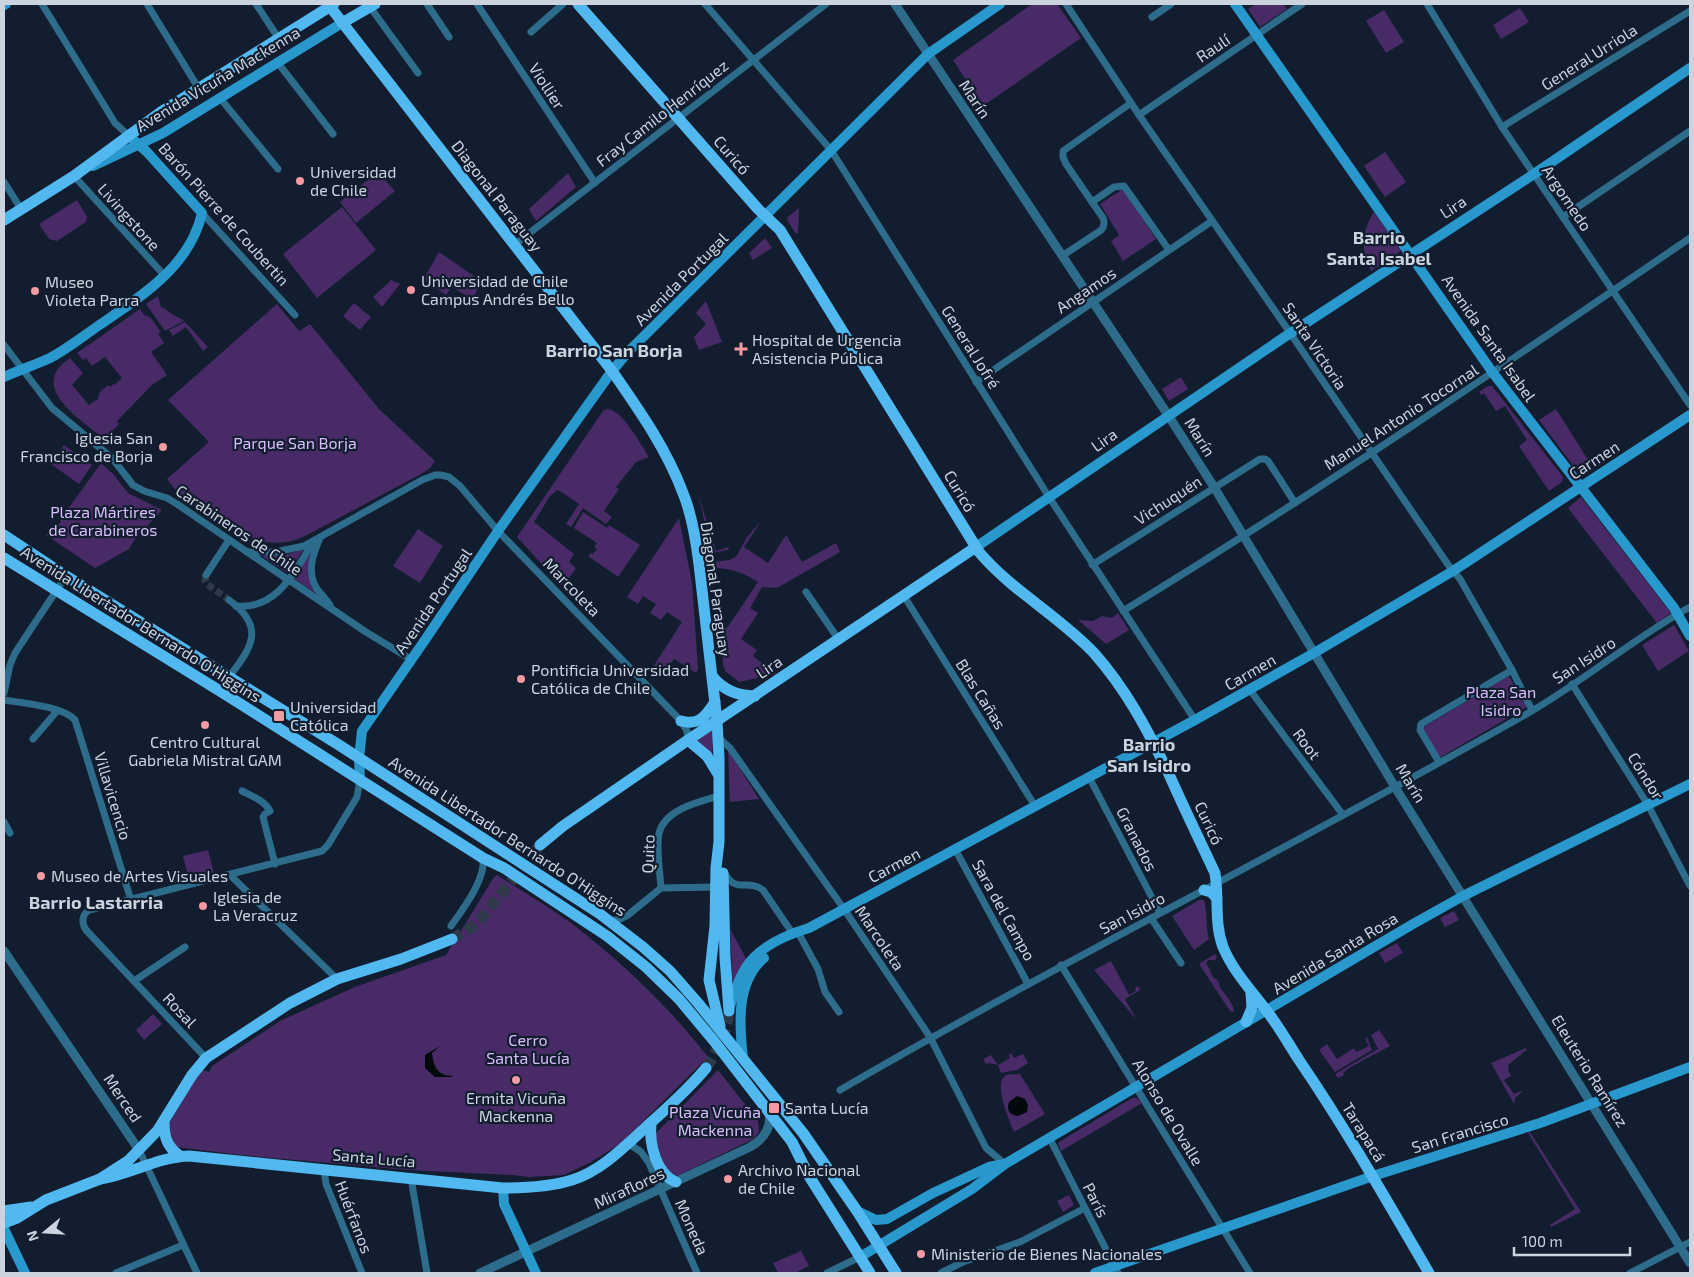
<svg xmlns="http://www.w3.org/2000/svg" width="1694" height="1277" font-family="'Exo 2',sans-serif">
<style>
.green{fill:#482a66}
.water{fill:#00090c}
.lines{fill:none;stroke-linecap:round;stroke-linejoin:round}
.minor-tunnel{stroke:#2e3949;stroke-width:7;stroke-dasharray:7 3.5;stroke-linecap:butt}
.primary-tunnel{stroke:#2e3949;stroke-width:11;stroke-dasharray:11 5.5;stroke-linecap:butt}
.minor{stroke:#2e6c8c;stroke-width:7}
.tertiary{stroke:#2e6c8c;stroke-width:9}
.secondary{stroke:#2998cd;stroke-width:10}
.primary{stroke:#51b9ef;stroke-width:11}
.minor-bridge{stroke:#2e6c8c;stroke-width:7}
.poi-dot{fill:#f49aa2;stroke:#121e2f;stroke-width:2}
.labels{text-anchor:middle;stroke-width:4.5;stroke-linejoin:round;paint-order:stroke}
.street-label{font-size:16px;fill:#cbd3df;stroke:#121e2f}
.poi-label{font-size:16px;fill:#cbd3df;stroke:#121e2f;text-anchor:start}
.park-label{font-size:16px;fill:#d9bdfc;stroke:#121e2f}
.neighbourhood-label{font-size:18px;font-weight:bold;fill:#cbd3df;stroke:#121e2f}
</style>
<rect width="100%" height="100%" fill="#121e2f"/>
<g class="green">
<path d="M1032,4H1057L1081,38L983,106L953,60Z"/>
<path d="M1256,4H1283L1287,9L1260,27L1248,9Z"/>
<path d="M1520,8L1529,22L1501,39L1493,25Z"/>
<path d="M1384,10L1404,42L1386,53L1366,21Z"/>
<path d="M1385,152L1406,182L1385,197L1364,166Z"/>
<path d="M378,172L395,191L356,223L340,202Z"/>
<path d="M568,173L576,187L536,221L529,209Z"/>
<path d="M1123,189L1156,239L1123,261L1111,241L1119,235L1100,204Z"/>
<path d="M77,200L87,217L86,222L57,241L49,239L39,224Z"/>
<path d="M342,207L376,250L317,298L283,254Z"/>
<path d="M799,208L798,233L796,234L787,220L788,217Z"/>
<path d="M1374,212L1401,251L1371,271C1360,251 1362,230 1374,212Z"/>
<path d="M765,238L772,248L753,260L749,253Z"/>
<path d="M439,252L474,276L471,282L478,287L473,300L452,287L446,295L423,280Z"/>
<path d="M391,280L400,284L382,307L373,297Z"/>
<path d="M158,296L161,307C166,309 170,313 174,315C178,318 180,317 184,321L165,331L146,304Z"/>
<path d="M706,301L722,342L699,350L694,337L706,324L696,313Z"/>
<path d="M354,303L371,317L360,330L343,316Z"/>
<path d="M277,304L299,331L310,324L379,409L435,461L430,468L421,474L305,536C268,553 245,535 215,517C204,510 191,505 181,496C175,491 173,486 167,479L209,442L168,400Z"/>
<path d="M140,309L145,316L147,315L149,318L150,317L161,332L158,334L164,343L151,352L167,375L152,385L117,421L119,424L104,439C82,420 26,387 70,358L83,373L72,385L89,405L98,399V397L100,394L99,393L108,385L110,387L113,384L114,385L122,378L105,357L92,366L86,358L83,360L77,353Z"/>
<path d="M185,322L208,347L203,351L186,327L173,336L169,330Z"/>
<path d="M1181,377L1188,389L1169,401L1162,389Z"/>
<path d="M1488,386H1492L1563,477L1562,482L1549,491L1519,446L1527,440L1505,406L1496,411L1484,393L1481,395L1479,392Z"/>
<path d="M607,409C622,409 641,445 649,457L636,462L616,487L619,489L604,511L612,517L606,524L583,508L571,527L566,524L579,504L560,491L557,490L550,496L534,522L574,554L569,562L576,568L563,587L517,537L603,411Z"/>
<path d="M1556,409L1590,463L1578,472L1539,420Z"/>
<path d="M64,445L92,465L79,484L51,464Z"/>
<path d="M101,463L114,475L128,493L162,510L135,539L129,549L95,568L46,535L61,522L60,520Z"/>
<path d="M698,494L716,551L729,547L728,550L712,553Z"/>
<path d="M1581,497L1671,613L1657,623L1568,508Z"/>
<path d="M583,512L607,528L609,525L640,545L618,577L588,556L591,553L593,554L597,549L594,547L597,543L574,528Z"/>
<path d="M679,518L692,583L698,669L696,673L674,659L661,678L651,670L682,622L667,612L661,620L650,613L656,604L643,596L638,604L627,597Z"/>
<path d="M762,520L744,547L768,563L786,535L802,562L836,543L840,552L777,588L762,587L750,608L758,613L741,639L757,650L753,656L776,674L739,682L725,671L723,664L720,624L722,629L727,628L758,582C744,573 731,568 714,568L713,562L729,560L736,557L747,537Z"/>
<path d="M418,529L443,546L420,583L393,566Z"/>
<path d="M304,549L287,573L263,557L264,555H285Z"/>
<path d="M310,553C306,570 308,580 317,594L293,578Z"/>
<path d="M1118,613L1129,630L1106,644L1078,620L1093,621L1102,616L1112,618Z"/>
<path d="M1674,625L1689,651L1658,671L1642,645Z"/>
<path d="M1509,676L1527,707L1439,758L1422,728Z"/>
<path d="M711,728L713,731L712,759L694,740Z"/>
<path d="M728,750L759,799L730,802Z"/>
<path d="M208,850L214,874L189,880L183,856Z"/>
<path d="M497,875C522,891 548,906 571,923C624,964 667,1005 708,1057L620,1144L591,1162L564,1175L529,1177L512,1175L408,1170L241,1155L176,1147L167,1127L201,1070L209,1072L212,1066L280,1021L304,1010L355,987L446,955L494,877Z"/>
<path d="M1199,900H1204C1207,908 1206,929 1209,939L1194,950L1172,916Z"/>
<path d="M1454,911L1459,920L1445,927L1440,918Z"/>
<path d="M730,929L747,960L733,988Z"/>
<path d="M1397,943L1403,953L1385,963L1379,953Z"/>
<path d="M1215,954L1217,957L1215,960H1208L1206,964C1210,968 1210,970 1212,975C1215,981 1214,976 1218,981C1221,985 1218,985 1221,989C1226,995 1232,1002 1234,1010L1233,1012L1230,1011L1199,964Z"/>
<path d="M1111,961L1129,995L1136,991L1135,988L1138,986L1140,990L1125,999L1136,1019L1094,970Z"/>
<path d="M153,1014L162,1024L144,1040L136,1030Z"/>
<path d="M1379,1030L1390,1046L1349,1068L1343,1073L1344,1075L1338,1078L1335,1074L1378,1049L1371,1035Z"/>
<path d="M1367,1037L1372,1050L1335,1072L1319,1050L1327,1044L1337,1059L1354,1048L1356,1052L1369,1046L1365,1039Z"/>
<path d="M1526,1048L1527,1050L1522,1053V1054L1509,1064L1508,1070L1511,1076L1504,1080L1514,1094L1521,1091L1522,1092L1515,1098L1514,1104L1491,1063Z"/>
<path d="M1011,1053L1014,1058L1023,1054L1028,1063L1017,1070L1001,1073L998,1065L989,1063L986,1064L983,1059L991,1055L998,1065L1010,1058L1009,1055Z"/>
<path d="M718,1070L758,1121L759,1132L753,1139L677,1176L668,1173L656,1145V1133Z"/>
<path d="M1020,1074L1045,1114L1014,1132C1010,1122 993,1083 1005,1076C1009,1073 1015,1075 1020,1074Z"/>
<path d="M1132,1098H1137L1142,1103L1061,1151L1058,1144L1059,1142Z"/>
<path d="M1530,1132L1581,1212L1551,1227L1550,1225L1575,1209L1528,1133Z"/>
<path d="M1069,1195L1074,1205L1063,1212L1057,1201Z"/>
<path d="M801,1251L809,1266L795,1273H778L773,1263Z"/>
</g>
<g class="water">
<path d="M440,1046L432,1053C433,1062 435,1072 445,1075C448,1076 450,1075 453,1077H435L425,1068V1055Z"/>
<path d="M1017,1096L1025,1099L1028,1105L1027,1112L1018,1116C1010,1115 1006,1110 1009,1102Z"/>
</g>
<g class="lines">
<path class="minor-tunnel" d="M206,575L205,581L207,584L229,600"/>
<g class="primary-tunnel">
<path d="M452,939L470,928L481,919L540,845"/>
<path d="M706,1068C718,1050 727,1033 729,1011"/>
</g>
<g class="minor">
<path d="M42,4L115,123L128,135"/>
<path d="M147,4L199,89"/>
<path d="M256,4L279,39"/>
<path d="M427,4L449,37"/>
<path d="M477,4L595,183"/>
<path d="M705,4L831,150L1049,497L1195,720"/>
<path d="M1066,4L1139,115L1286,327L1449,566L1460,579L1512,670L1532,710"/>
<path d="M1427,4L1502,127L1690,405"/>
<path d="M370,7L418,73"/>
<path d="M1152,17L1171,4"/>
<path d="M531,32L563,4"/>
<path d="M278,63L333,134"/>
<path d="M220,98L278,169"/>
<path d="M1139,115L1302,4"/>
<path d="M1502,127L1690,11"/>
<path d="M74,176L165,276"/>
<path d="M4,182L21,209"/>
<path d="M1092,202L1114,187L1124,186L1169,250"/>
<path d="M202,213L295,315"/>
<path d="M1563,217L1690,131"/>
<path d="M514,245L826,4"/>
<path d="M1062,256L1100,231C1104,228 1105,223 1103,218L1066,164L1063,157V151L1131,103"/>
<path d="M4,345L52,408L112,458L133,485L144,491L167,498L177,504L284,577"/>
<path d="M976,382L1212,221"/>
<path d="M320,538C313,554 306,572 317,589C321,594 326,599 330,605"/>
<path d="M247,552H275L304,546L422,480L435,475H441L449,477L460,486L498,531L681,721L687,731L688,740"/>
<path d="M1092,565L1260,459H1265L1268,461L1295,503"/>
<path d="M206,575L229,540"/>
<path d="M292,582L366,632L412,660"/>
<path d="M806,592L839,640"/>
<path d="M904,596L1035,806"/>
<path d="M229,600C266,627 252,647 229,677"/>
<path d="M236,606C278,610 294,571 314,541"/>
<path d="M1123,611C1316,493 1503,366 1690,238"/>
<path d="M1572,684L1648,805L1690,886"/>
<path d="M1250,690L1343,815"/>
<path d="M4,693L10,665L15,653L66,576"/>
<path d="M4,700C22,703 62,706 75,720L131,900"/>
<path d="M718,737L730,748L844,909L930,1037L986,1148L1005,1164"/>
<path d="M33,739L57,711"/>
<path d="M1439,762L1420,730L1421,724L1512,670"/>
<path d="M1089,777L1160,913"/>
<path d="M242,791C252,796 265,801 270,811L265,814L263,817L275,864"/>
<path d="M4,822L10,833"/>
<path d="M955,849L1028,984"/>
<path d="M724,872C736,895 747,878 763,890L793,934"/>
<path d="M230,875L337,979"/>
<path d="M661,888C660,873 656,847 659,833C665,809 699,802 719,796"/>
<path d="M1151,918L1181,963"/>
<path d="M611,921L620,919L628,915L661,888L716,887"/>
<path d="M451,926C463,909 486,879 483,858"/>
<path d="M800,936L818,969L825,992L839,1012"/>
<path d="M1061,965L1250,1273"/>
<path d="M134,981L185,947"/>
<path d="M206,1058L86,930C81,922 82,915 89,910L322,851L328,845L357,797L360,780"/>
<path d="M840,1090C1067,958 1302,842 1530,712C1585,680 1634,638 1690,607"/>
<path d="M1050,1139L1118,1273"/>
<path d="M628,1143L641,1152L649,1163L697,1273"/>
<path d="M139,1150L197,1273"/>
<path d="M324,1170L326,1184L362,1273"/>
<path d="M411,1178L427,1273"/>
<path d="M116,1273L183,1245"/>
<path d="M827,1273L860,1257"/>
<path d="M941,1273L963,1262L1020,1242L1085,1208"/>
<path d="M1630,1273L1690,1242"/>
</g>
<g class="tertiary">
<path d="M895,4L1168,415L1214,487L1395,787L1690,1263"/>
<path d="M4,951L139,1150"/>
<path d="M480,1273L750,1147C764,1139 772,1128 769,1112"/>
</g>
<g class="secondary">
<path d="M1235,4L1493,373L1674,608L1690,636"/>
<path d="M4,5L6,4"/>
<path d="M93,166L163,133L342,23"/>
<path d="M4,377C19,370 35,365 50,358C67,349 82,337 98,326C140,297 190,267 202,213L147,152L128,135"/>
<path d="M976,547L1283,338L1534,174L1690,68"/>
<path d="M360,780L359,758L362,731L425,640L498,531L612,371L628,352L928,54L1000,4"/>
<path d="M729,1009C734,996 737,981 745,969C757,948 786,935 809,928L1195,720L1314,653L1453,571L1690,415"/>
<path d="M743,1058C739,1024 736,982 764,958"/>
<path d="M503,1188L504,1204L536,1273"/>
<path d="M857,1211L876,1220L887,1219L933,1193L989,1167L1004,1164"/>
<path d="M4,1229L25,1273"/>
<path d="M860,1257L972,1189L1005,1164L1413,924L1463,896L1690,784"/>
<path d="M1095,1273L1373,1176L1540,1123L1690,1067"/>
</g>
<g class="primary">
<path d="M328,4L612,371C639,410 666,448 683,493C692,515 696,540 699,564L717,721L719,758V842L716,868L715,926L709,980L720,1026"/>
<path d="M578,4L758,209L780,230L979,552C1012,591 1059,616 1094,653C1126,689 1147,729 1168,772C1183,806 1199,839 1215,873C1219,898 1214,923 1223,947C1233,971 1251,990 1266,1010C1278,1025 1288,1043 1299,1060C1346,1129 1387,1201 1429,1273"/>
<path d="M342,23L375,4"/>
<path d="M4,220L74,176L161,112L334,4"/>
<path d="M4,535L66,576L339,745L600,914L643,947L670,971L698,1003L803,1133L857,1211L896,1273"/>
<path d="M4,558L220,691L483,858L504,868L607,936L646,967L679,999L714,1041L792,1142L809,1176L870,1273"/>
<path d="M712,676C723,690 737,696 755,696"/>
<path d="M681,721C699,726 706,716 715,702"/>
<path d="M688,740L707,756L718,774"/>
<path d="M540,845L563,826L688,740L976,547"/>
<path d="M723,873L725,957L729,1011"/>
<path d="M1204,890L1211,892L1217,898"/>
<path d="M1246,1022L1252,1008L1251,993"/>
<path d="M164,1122C164,1137 167,1147 180,1156"/>
<path d="M651,1123C649,1144 656,1174 676,1182"/>
<path d="M100,1179C131,1174 158,1157 189,1156L503,1188C526,1188 550,1187 572,1180C601,1171 624,1147 646,1127C667,1108 688,1090 706,1068"/>
<path d="M4,1211L31,1207"/>
<path d="M4,1223L17,1218L46,1200L100,1179L128,1161L158,1130L192,1075L206,1058L290,1003L337,979L401,959L452,939"/>
</g>
<path class="minor-bridge" d="M284,577L292,582"/>
</g>
<g class="poi-dot">
<circle cx="300" cy="181" r="5"/>
<circle cx="411" cy="290" r="5"/>
<circle cx="35" cy="291" r="5"/>
<path d="M738.5 341.5h5v5h5v5h-5v5h-5v-5h-5v-5h5z"/>
<circle cx="163" cy="447" r="5"/>
<circle cx="521" cy="679" r="5"/>
<rect x="273" y="710" width="12" height="12" rx="2.5"/>
<circle cx="205" cy="725" r="5"/>
<circle cx="41" cy="876" r="5"/>
<circle cx="203" cy="906" r="5"/>
<circle cx="516" cy="1080" r="5"/>
<rect x="768" y="1102" width="12" height="12" rx="2.5"/>
<circle cx="728" cy="1179" r="5"/>
<circle cx="921" cy="1254" r="5"/>
</g>
<g class="labels">
<g class="street-label">
<text transform="translate(1213 48) rotate(-34)" y="6">Raulí</text>
<text transform="translate(1589 57) rotate(-32)" y="6">General Urriola</text>
<text transform="translate(218 79) rotate(-31)" y="6">Avenida Vicuña Mackenna</text>
<text transform="translate(547 86) rotate(57)" y="6">Viollier</text>
<text transform="translate(975 99) rotate(56)" y="6">Marín</text>
<text transform="translate(662 113) rotate(-38)" y="6">Fray Camilo Henríquez</text>
<text transform="translate(732 155) rotate(49)" y="6">Curicó</text>
<text transform="translate(497 196) rotate(52)" y="6">Diagonal Paraguay</text>
<text transform="translate(1567 198) rotate(56)" y="6">Argomedo</text>
<text transform="translate(1453 207) rotate(-33)" y="6">Lira</text>
<text transform="translate(224 214) rotate(48)" y="6">Barón Pierre de Coubertin</text>
<text transform="translate(129 217) rotate(48)" y="6">Livingstone</text>
<text transform="translate(681 279) rotate(-45)" y="6">Avenida Portugal</text>
<text transform="translate(1086 290) rotate(-34)" y="6">Angamos</text>
<text transform="translate(1489 338) rotate(55)" y="6">Avenida Santa Isabel</text>
<text transform="translate(1315 346) rotate(56)" y="6">Santa Victoria</text>
<text transform="translate(971 347) rotate(58)" y="6">General Jofré</text>
<text transform="translate(1401 417) rotate(-33)" y="6">Manuel Antonio Tocornal</text>
<text transform="translate(1200 437) rotate(58)" y="6">Marín</text>
<text transform="translate(1104 440) rotate(-35)" y="6">Lira</text>
<text transform="translate(1594 460) rotate(-33)" y="6">Carmen</text>
<text transform="translate(960 491) rotate(59)" y="6">Curicó</text>
<text transform="translate(1168 500) rotate(-33)" y="6">Vichuquén</text>
<text transform="translate(239 530) rotate(34)" y="6">Carabineros de Chile</text>
<text transform="translate(572 587) rotate(46)" y="6">Marcoleta</text>
<text transform="translate(716 589) rotate(82)" y="6">Diagonal Paraguay</text>
<text transform="translate(433 601) rotate(-56)" y="6">Avenida Portugal</text>
<text transform="translate(141 624) rotate(32)" y="6">Avenida Libertador Bernardo O'Higgins</text>
<text transform="translate(1584 660) rotate(-33)" y="6">San Isidro</text>
<text transform="translate(769 667) rotate(-34)" y="6">Lira</text>
<text transform="translate(1250 672) rotate(-30)" y="6">Carmen</text>
<text transform="translate(981 694) rotate(58)" y="6">Blas Cañas</text>
<text transform="translate(1307 744) rotate(53)" y="6">Root</text>
<text transform="translate(1646 776) rotate(58)" y="6">Cóndor</text>
<text transform="translate(1411 783) rotate(59)" y="6">Marín</text>
<text transform="translate(113 796) rotate(73)" y="6">Villavicencio</text>
<text transform="translate(1209 823) rotate(65)" y="6">Curicó</text>
<text transform="translate(508 836) rotate(33)" y="6">Avenida Libertador Bernardo O'Higgins</text>
<text transform="translate(1137 839) rotate(63)" y="6">Granados</text>
<text transform="translate(648 854) rotate(-88)" y="6">Quito</text>
<text transform="translate(894 865) rotate(-28)" y="6">Carmen</text>
<text transform="translate(1004 910) rotate(61)" y="6">Sara del Campo</text>
<text transform="translate(1132 913) rotate(-28)" y="6">San Isidro</text>
<text transform="translate(880 938) rotate(56)" y="6">Marcoleta</text>
<text transform="translate(1335 953) rotate(-31)" y="6">Avenida Santa Rosa</text>
<text transform="translate(180 1010) rotate(47)" y="6">Rosal</text>
<text transform="translate(1590 1071) rotate(58)" y="6">Eleuterio Ramírez</text>
<text transform="translate(123 1098) rotate(56)" y="6">Merced</text>
<text transform="translate(1168 1112) rotate(59)" y="6">Alonso de Ovalle</text>
<text transform="translate(1364 1132) rotate(58)" y="6">Tarapacá</text>
<text transform="translate(1460 1133) rotate(-17)" y="6">San Francisco</text>
<text transform="translate(374 1158) rotate(5)" y="6">Santa Lucía</text>
<text transform="translate(629 1188) rotate(-25)" y="6">Miraflores</text>
<text transform="translate(1096 1200) rotate(63)" y="6">París</text>
<text transform="translate(354 1217) rotate(69)" y="6">Huérfanos</text>
<text transform="translate(692 1227) rotate(66)" y="6">Moneda</text>
</g>
<g class="poi-label">
<text x="310" y="178">Universidad<tspan x="310" dy="18">de Chile</tspan></text>
<text x="421" y="287">Universidad de Chile<tspan x="421" dy="18">Campus Andrés Bello</tspan></text>
<text x="45" y="288">Museo<tspan x="45" dy="18">Violeta Parra</tspan></text>
<text x="752" y="346">Hospital de Urgencia<tspan x="752" dy="18">Asistencia Pública</tspan></text>
<text x="153" y="444" text-anchor="end">Iglesia San<tspan x="153" dy="18">Francisco de Borja</tspan></text>
<text x="531" y="676">Pontificia Universidad<tspan x="531" dy="18">Católica de Chile</tspan></text>
<text x="290" y="713">Universidad<tspan x="290" dy="18">Católica</tspan></text>
<text x="205" y="748" text-anchor="middle">Centro Cultural<tspan x="205" dy="18">Gabriela Mistral GAM</tspan></text>
<text x="51" y="882">Museo de Artes Visuales</text>
<text x="213" y="903">Iglesia de<tspan x="213" dy="18">La Veracruz</tspan></text>
<text x="516" y="1104" text-anchor="middle">Ermita Vicuña<tspan x="516" dy="18">Mackenna</tspan></text>
<text x="785" y="1114">Santa Lucía</text>
<text x="738" y="1176">Archivo Nacional<tspan x="738" dy="18">de Chile</tspan></text>
<text x="931" y="1260">Ministerio de Bienes Nacionales</text>
</g>
<g class="park-label">
<text x="295" y="449">Parque San Borja</text>
<text x="103" y="518">Plaza Mártires<tspan x="103" dy="18">de Carabineros</tspan></text>
<text x="1501" y="698">Plaza San<tspan x="1501" dy="18">Isidro</tspan></text>
<text x="528" y="1046">Cerro<tspan x="528" dy="18">Santa Lucía</tspan></text>
<text x="715" y="1118">Plaza Vicuña<tspan x="715" dy="18">Mackenna</tspan></text>
</g>
<g class="neighbourhood-label">
<text x="1379" y="244">Barrio<tspan x="1379" dy="21">Santa Isabel</tspan></text>
<text x="614" y="357">Barrio San Borja</text>
<text x="1149" y="751">Barrio<tspan x="1149" dy="21">San Isidro</tspan></text>
<text x="96" y="909">Barrio Lastarria</text>
</g>
</g>
<rect width="1694" height="1277" fill="none" stroke="#cbd3df" stroke-width="10"/>
<g transform="translate(45 1232) rotate(252)" stroke="#121e2f" stroke-width="4" paint-order="stroke">
<path d="M0-4L9 19L0 12L-9 19Z" fill="#cbd3df"/>
<text y="-8" font-size="14" font-weight="bold" text-anchor="middle" fill="#cbd3df">N</text>
</g>
<path d="M1514 1247v8h116v-8" fill="none" stroke="#cbd3df" stroke-width="2.5"/>
<text x="1522" y="1247" font-size="15" fill="#cbd3df" stroke="#121e2f" stroke-width="4" paint-order="stroke">100 m</text>
</svg>
